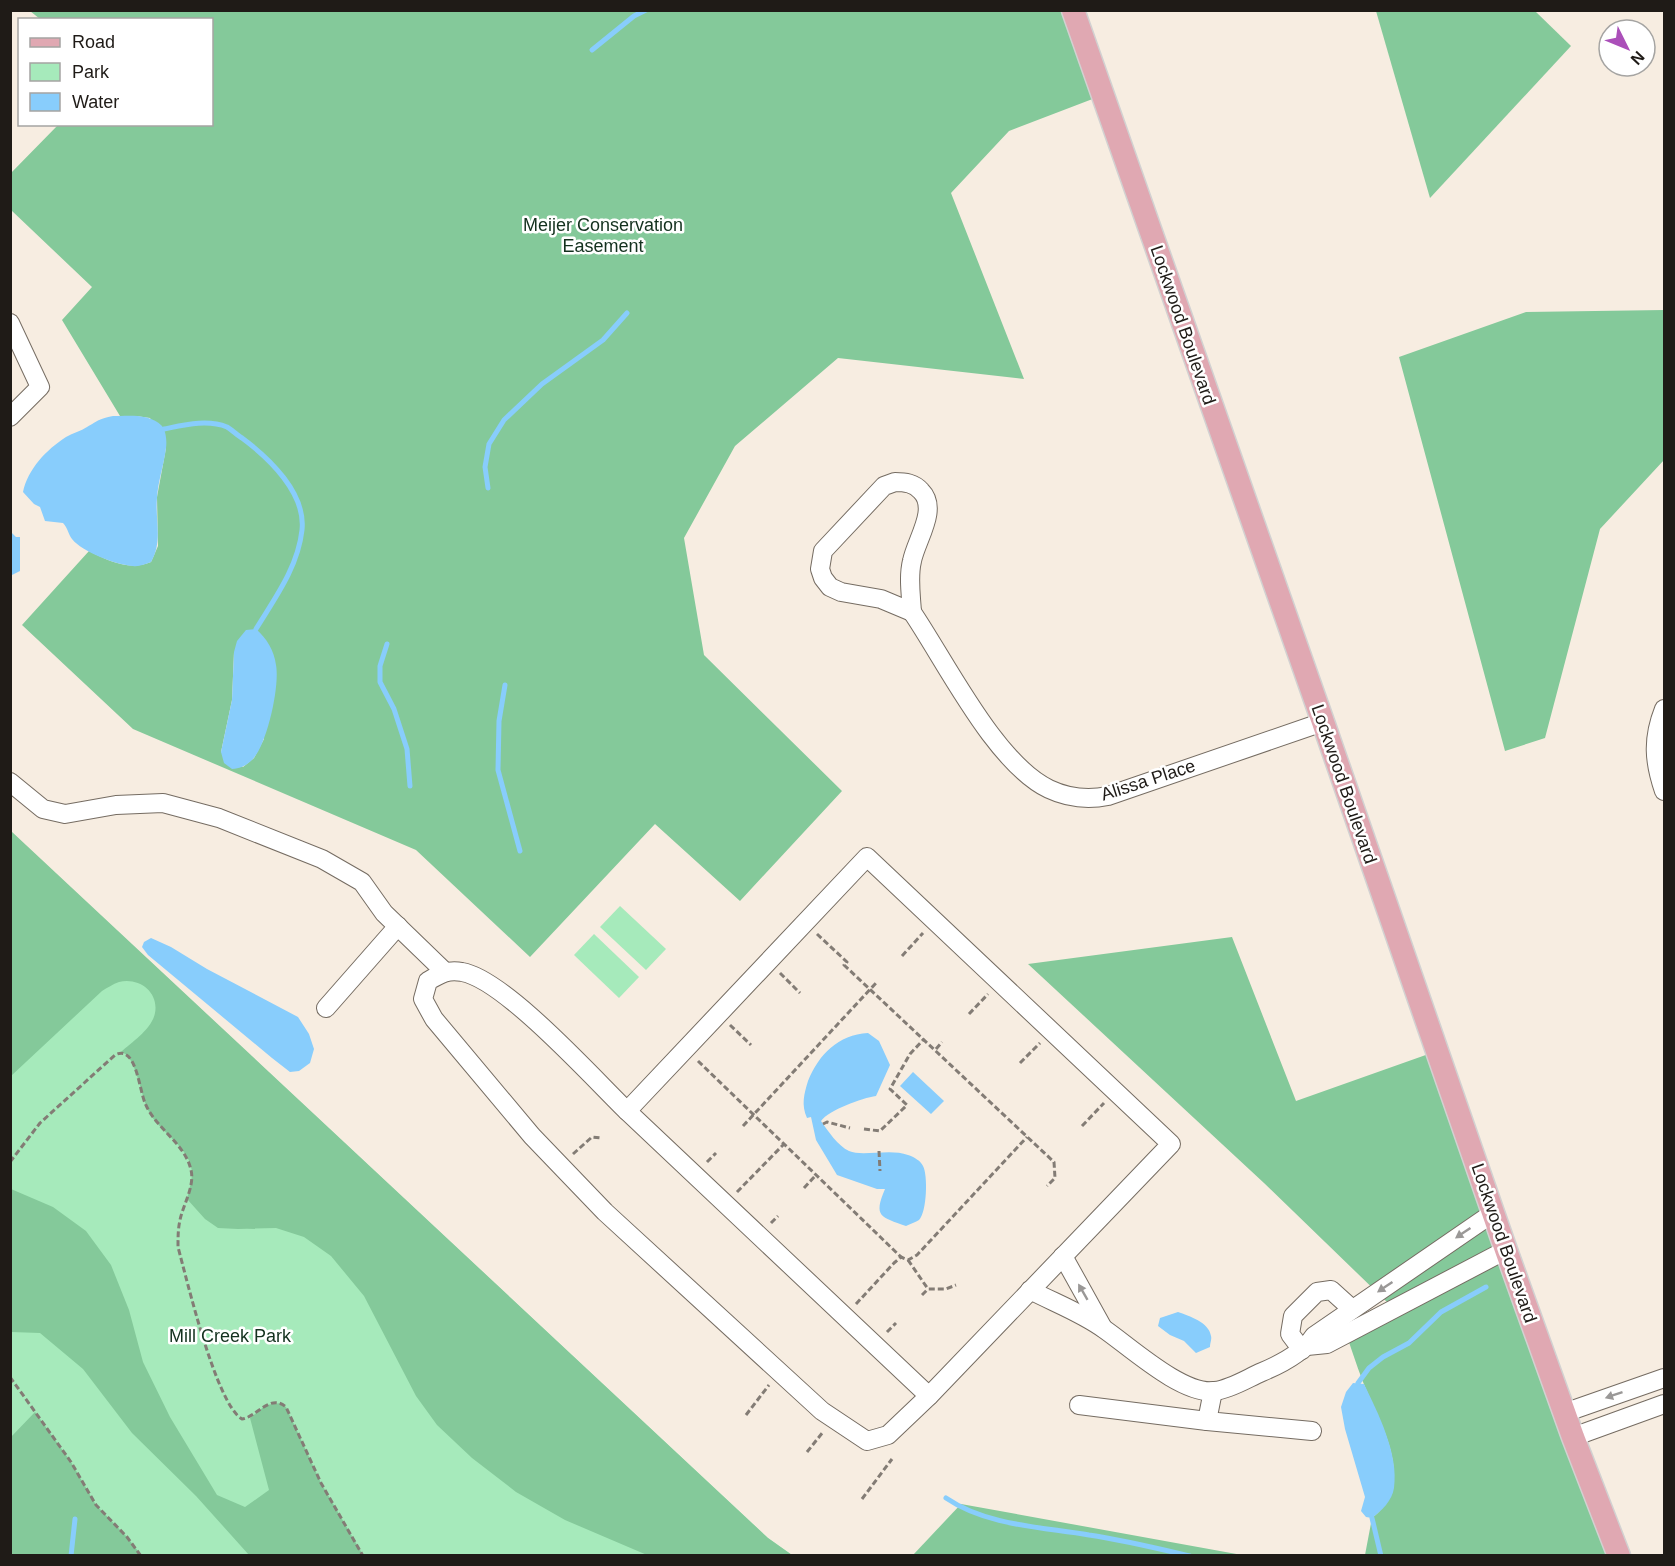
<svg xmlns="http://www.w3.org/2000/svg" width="1675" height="1566" font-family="Arial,sans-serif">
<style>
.green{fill:#a6eabb}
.forest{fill:#84c99a;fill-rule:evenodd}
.water{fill:#88cdfc}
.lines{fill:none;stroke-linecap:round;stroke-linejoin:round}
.stream{stroke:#88cdfc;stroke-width:5}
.minor-casing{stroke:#756c62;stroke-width:20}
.major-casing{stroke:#d2d1d1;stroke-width:25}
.path{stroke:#837c75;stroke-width:3;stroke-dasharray:6 3;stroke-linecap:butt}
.minor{stroke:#fff;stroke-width:18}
.major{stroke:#e0a8b2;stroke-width:22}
.oneway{fill:#9a9897}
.labels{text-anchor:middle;stroke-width:5;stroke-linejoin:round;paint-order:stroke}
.park-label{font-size:18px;fill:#13311e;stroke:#fff}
.street-label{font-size:18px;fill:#1f1b17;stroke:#fff}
</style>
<rect width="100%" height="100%" fill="#f7ede1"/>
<g class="green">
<path d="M10,831L768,1538L792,1555H11Z"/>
<path d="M620,906L666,949L646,970L600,927Z"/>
<path d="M594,934L639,977L619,998L574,955Z"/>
</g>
<g class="forest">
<path d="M30,11H1073L1103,95L1009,131L951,193L1024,379L838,358L735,446L684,538L704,655L842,791L740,901L655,824L530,957L416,850L133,729L22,625L89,551C108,561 130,571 151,562L158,546L157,497L166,448L150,418L136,416H120L62,320L92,287L11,210L10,174L58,125L212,124V20L40,19ZM234,652L264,739L254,758L243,767L221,752L232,700Z"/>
<path d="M1376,11H1535L1571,46L1430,198Z"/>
<path d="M1664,310V460L1600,529L1545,738L1505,751L1399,357L1526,312Z"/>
<path d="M11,831L768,1538L792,1555H647L565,1520L516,1492L472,1458L437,1425L416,1396L364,1296L331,1256L304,1237L276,1228L238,1229L218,1228L205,1219L187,1199C189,1191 191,1183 192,1175C193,1148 158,1132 148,1110C141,1096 136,1055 121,1052C132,1042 152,1029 155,1013C159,992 139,977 119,982C113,984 107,988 102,991L11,1076Z"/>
<path d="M1232,937L1296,1101L1437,1051L1619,1555H1365L1372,1518C1418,1482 1380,1424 1363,1382C1356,1364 1350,1344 1343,1325L1387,1302L1264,1183L1028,964Z"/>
<path d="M11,1189L53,1207L86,1231L111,1265L129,1310L143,1362L170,1417L217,1495L245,1507L269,1490L250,1418L266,1405L281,1403L286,1407L321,1483L363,1555H249L196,1496L132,1433L83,1369L40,1333L11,1332Z"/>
<path d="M35,1412L71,1462L96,1505L127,1537L141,1555H11V1437Z"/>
<path d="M961,1504L1242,1555H913Z"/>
</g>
<g class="water">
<path d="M113,416C128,416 150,413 162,426C166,431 167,441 166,448C164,465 158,481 157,498C155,520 163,542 151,562C145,564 139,567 133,566C117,565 82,552 72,539C68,534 68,528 63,523L45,521L40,507L34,504L23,492C28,469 46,450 66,437C73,433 81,431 87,427C99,420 99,419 113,416Z"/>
<path d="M11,532L16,537H20V571L12,575H10Z"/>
<path d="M256,629C267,639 274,650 276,665C280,686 267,744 253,759C246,766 241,768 232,769L224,763L221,752L232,700L234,652L237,641L246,630Z"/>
<path d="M151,938L171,947L207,969L298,1017L309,1034L314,1049L310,1063L299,1071L290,1072L272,1058L148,955L142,947L144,942Z"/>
<path d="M868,1033L879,1041L890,1065L876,1096C862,1098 829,1110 821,1121C828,1131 838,1146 849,1151C863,1157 890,1148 908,1155C914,1157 921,1161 923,1166C928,1175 927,1212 919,1220C916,1222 910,1224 906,1226C881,1217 873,1217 885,1189H877L837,1175L816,1140L811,1117L807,1118C801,1105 804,1094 808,1081C819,1054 838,1035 868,1033Z"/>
<path d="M913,1072L944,1101L931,1114L900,1086Z"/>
<path d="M1178,1312C1189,1316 1209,1322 1211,1336C1212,1339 1210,1343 1210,1347L1196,1353L1184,1341L1170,1335L1158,1326L1160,1318Z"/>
<path d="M1353,1383L1364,1384C1378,1413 1399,1454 1394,1488C1392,1501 1382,1510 1372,1518L1366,1517L1361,1511L1365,1497L1345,1429L1341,1407L1346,1392Z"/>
</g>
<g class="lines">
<g class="stream">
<path d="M592,50L634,16L646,10"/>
<path d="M164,429C184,425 207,419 227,427C232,430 237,435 242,438C269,458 306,493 302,530C298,567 275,598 256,629"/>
<path d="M488,488L485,467L489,444L504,420L542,384L603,340L627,313"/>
<path d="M387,644L380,666V682L394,709L407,749L410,786"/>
<path d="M505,685L499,721L498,770L520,851"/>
<path d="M1358,1383L1369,1368L1383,1357L1409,1343L1441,1312L1486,1287"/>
<path d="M946,1498C987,1526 1043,1527 1089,1535C1123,1540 1156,1548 1190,1556"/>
<path d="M1372,1518L1381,1556"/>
<path d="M71,1556L75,1519"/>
</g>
<g class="minor-casing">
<g id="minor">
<path d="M10,323L40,387L10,417"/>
<path d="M895,482C905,482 914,483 921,491C939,509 916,540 912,561C908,577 911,595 912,612L881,599L841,592L830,587L823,578L820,569L823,551L884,486Z"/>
<path d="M912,612C946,662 995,763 1049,789C1068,798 1088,800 1108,796L1323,722"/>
<path d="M1664,709C1652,739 1654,762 1664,791"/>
<path d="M10,782L43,809L65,814L116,805L163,803L219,818L322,859L362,882L384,913L444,971"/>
<path d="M867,857L1171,1144L929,1396L627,1111Z"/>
<path d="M326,1008L398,926"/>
<path d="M627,1111C593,1078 504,979 462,972C448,969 440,974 428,981L423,999L434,1019L532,1136L605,1212L822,1411L867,1441L888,1435L929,1396"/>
<path d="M1063,1256L1103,1328"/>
<path d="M1030,1290C1055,1303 1082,1313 1104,1329C1129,1346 1183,1396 1215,1391C1231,1389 1248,1378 1262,1372C1281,1364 1303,1353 1314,1336L1493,1213"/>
<path d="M1307,1346L1327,1344L1506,1250"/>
<path d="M1302,1350L1290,1334L1293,1316L1317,1292L1331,1290L1352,1309"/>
<path d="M1213,1391L1207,1421L1312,1431"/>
<path d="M1079,1405L1207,1421"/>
<path d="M1564,1413L1664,1378"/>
<path d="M1573,1437L1664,1404"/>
</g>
</g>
<g class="major-casing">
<path id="major" d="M1073,10L1323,722L1506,1250L1573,1437L1619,1556"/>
</g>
<g class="path">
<path d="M817,934L847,962L844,965L1054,1162L1055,1178L1047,1186"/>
<path d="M902,956L923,933"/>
<path d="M780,973L800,993"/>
<path d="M969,1014L988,994"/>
<path d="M730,1025L751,1045"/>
<path d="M936,1049L942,1042"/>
<path d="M698,1061L901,1257"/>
<path d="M1020,1063L1040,1043"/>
<path d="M823,1124L827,1122L850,1128"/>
<path d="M743,1126L876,983"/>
<path d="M1082,1126L1104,1103"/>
<path d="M864,1129L880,1131L907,1105L890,1089L910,1054L924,1039"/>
<path d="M879,1151L880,1171"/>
<path d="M573,1154L592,1137L601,1138"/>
<path d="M10,1162L40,1123L115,1055C136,1044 139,1089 145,1103C155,1128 185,1143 191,1170C195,1186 183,1205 180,1220C178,1229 178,1237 178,1247C187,1280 216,1404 242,1419C257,1417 270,1393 286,1407L321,1483L363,1556"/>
<path d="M707,1162L716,1153"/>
<path d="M804,1188L816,1175"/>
<path d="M737,1192L784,1144"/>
<path d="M771,1223L778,1216"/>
<path d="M908,1260L928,1289H946L956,1285"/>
<path d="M922,1295L928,1289"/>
<path d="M856,1304L894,1263L901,1257L908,1260L917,1255L1027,1137"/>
<path d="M887,1332L896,1323"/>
<path d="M10,1377L71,1462L96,1505L127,1537L141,1556"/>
<path d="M746,1415L769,1385"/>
<path d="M807,1452L823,1432"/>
<path d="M862,1499L892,1459"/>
</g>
<use href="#minor" class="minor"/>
<use href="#major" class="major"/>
</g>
<defs><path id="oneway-solid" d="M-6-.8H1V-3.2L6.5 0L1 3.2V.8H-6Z" transform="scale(1.5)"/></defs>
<g class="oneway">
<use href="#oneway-solid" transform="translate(1463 1233) rotate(146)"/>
<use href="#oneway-solid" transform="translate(1385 1287) rotate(146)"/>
<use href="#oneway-solid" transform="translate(1083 1292) rotate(-120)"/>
<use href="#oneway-solid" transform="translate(1614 1395) rotate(161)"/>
</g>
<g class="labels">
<g class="park-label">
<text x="603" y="231">Meijer Conservation<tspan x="603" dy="21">Easement</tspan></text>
<text x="230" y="1342">Mill Creek Park</text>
</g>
<g class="street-label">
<text transform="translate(1183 325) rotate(71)" y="6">Lockwood Boulevard</text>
<text transform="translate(1148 780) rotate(-18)" y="6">Alissa Place</text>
<text transform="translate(1344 784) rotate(71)" y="6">Lockwood Boulevard</text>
<text transform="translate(1504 1243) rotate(71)" y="6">Lockwood Boulevard</text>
</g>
</g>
<rect width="1675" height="1566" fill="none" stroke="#1f1b17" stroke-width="24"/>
<rect x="18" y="18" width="195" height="108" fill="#ffffff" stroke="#a5a4a2" stroke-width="1.5"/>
<rect x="30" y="38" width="30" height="9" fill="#e0a8b2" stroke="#a5a4a2" stroke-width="1.5"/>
<text x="72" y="48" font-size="18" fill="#1f1b17">Road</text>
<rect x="30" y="63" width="30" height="18" fill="#a6eabb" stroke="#a5a4a2" stroke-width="1.5"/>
<text x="72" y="78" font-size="18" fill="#1f1b17">Park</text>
<rect x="30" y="93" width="30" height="18" fill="#88cdfc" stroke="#a5a4a2" stroke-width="1.5"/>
<text x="72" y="108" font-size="18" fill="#1f1b17">Water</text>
<g transform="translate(1627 48) rotate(133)"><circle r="28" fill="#ffffff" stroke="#a5a4a2" stroke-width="1.5"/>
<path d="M0-4.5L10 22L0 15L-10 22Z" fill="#ab4fb9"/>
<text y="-9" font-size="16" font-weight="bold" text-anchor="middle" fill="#1f1b17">N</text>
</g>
</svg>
